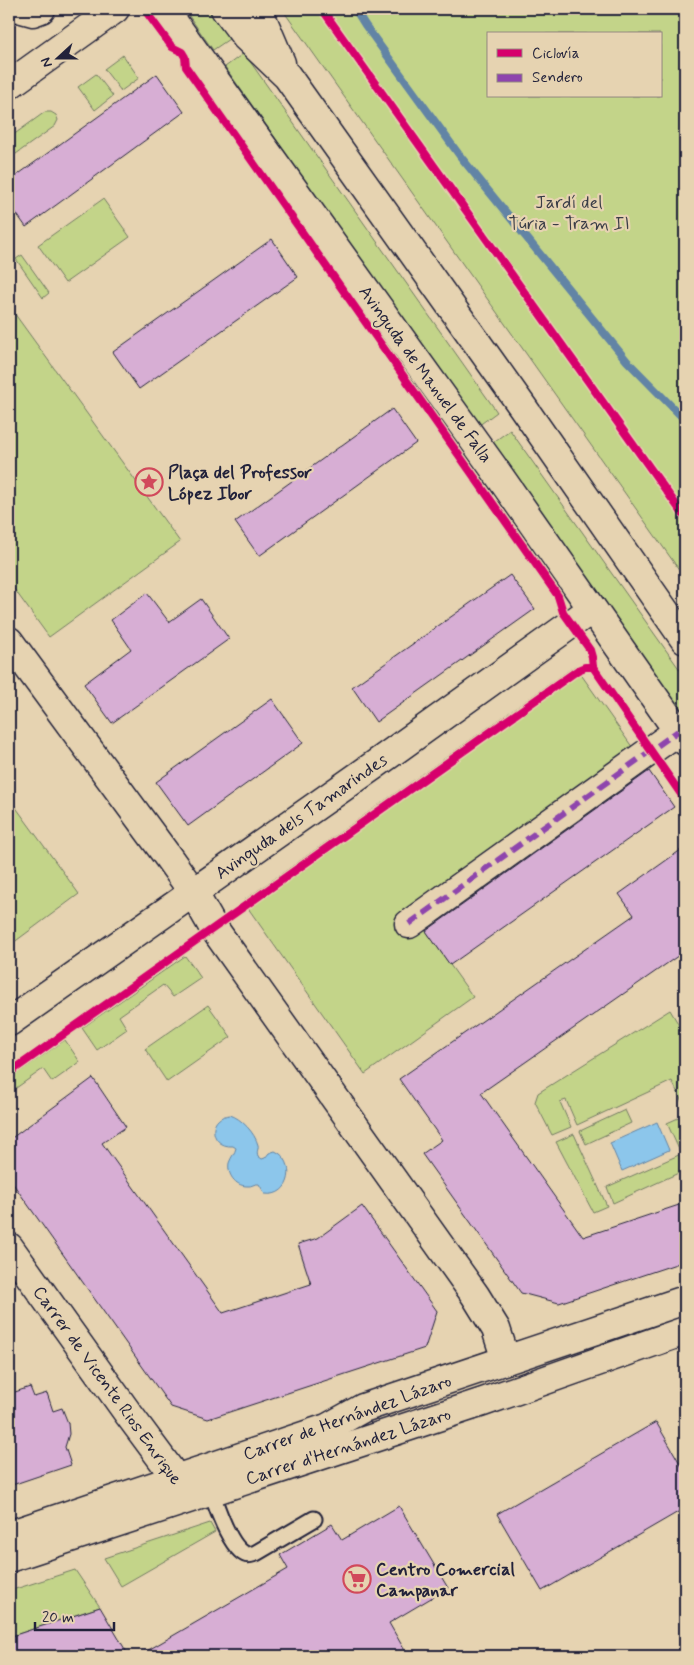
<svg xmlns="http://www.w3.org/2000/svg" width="694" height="1665" font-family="Mynerve,sans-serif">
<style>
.green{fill:#c3d489;stroke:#727b62;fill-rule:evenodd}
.water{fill:#8cc6eb;stroke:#6284a5}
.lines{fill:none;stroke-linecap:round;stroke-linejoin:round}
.stream{stroke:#6284a5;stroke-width:8}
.building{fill:#d7aed4;stroke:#22223b}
.lane-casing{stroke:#22223b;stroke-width:19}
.street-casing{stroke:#22223b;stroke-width:31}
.secondary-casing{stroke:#22223b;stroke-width:31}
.primary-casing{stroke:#22223b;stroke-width:31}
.lane{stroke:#e6d3b1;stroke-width:15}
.street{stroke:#e6d3b1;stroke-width:28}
.secondary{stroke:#e6d3b1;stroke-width:28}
.primary{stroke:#e6d3b1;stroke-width:28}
.quiet{stroke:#8e44ad;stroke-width:6;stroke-dasharray:12 6;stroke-linecap:butt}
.cycleway-casing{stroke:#e6d3b1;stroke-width:11}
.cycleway{stroke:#d6006c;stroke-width:8}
.labels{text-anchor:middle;stroke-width:4.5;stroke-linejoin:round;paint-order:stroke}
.park-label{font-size:18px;fill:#3a3d47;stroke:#e6d3b1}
.street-label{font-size:18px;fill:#22223b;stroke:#e6d3b1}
.poi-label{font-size:18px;font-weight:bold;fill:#22223b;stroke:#e6d3b1;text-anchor:start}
</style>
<rect width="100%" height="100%" fill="#e6d3b1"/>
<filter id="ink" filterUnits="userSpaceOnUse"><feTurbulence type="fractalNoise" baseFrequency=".02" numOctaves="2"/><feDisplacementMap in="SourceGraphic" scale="10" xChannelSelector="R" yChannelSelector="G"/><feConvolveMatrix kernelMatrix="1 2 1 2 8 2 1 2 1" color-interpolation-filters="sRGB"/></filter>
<g filter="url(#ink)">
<g class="green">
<path d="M184,9H212L232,37L213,50Z"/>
<path d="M282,9H685V578ZM488,34H660V96H488Z"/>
<path d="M244,53L497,412L478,426L225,67Z"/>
<path d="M123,55L139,78L121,91L104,69Z"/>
<path d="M96,74L113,96L95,110L78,87Z"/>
<path d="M45,112H51L56,115L58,120L55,126L9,159V138Z"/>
<path d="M103,199L130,237L65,283L38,245Z"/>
<path d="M22,255L49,293L43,298L16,259Z"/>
<path d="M9,306L180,542L49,637L9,582Z"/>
<path d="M510,430L685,677V717L492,443Z"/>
<path d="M575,666L647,768L423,927L473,997L365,1074L243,901Z"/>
<path d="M9,798L79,894L13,943L9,936Z"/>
<path d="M185,956L201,978L173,997L163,985L119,1016L127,1029L97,1050L82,1028Z"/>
<path d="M208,1005L231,1037L167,1082L145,1049Z"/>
<path d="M670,1010L685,1035V1108L672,1081L577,1125L566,1100L560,1102L571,1127L552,1135L535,1102L538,1093Z"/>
<path d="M65,1040L80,1062L52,1082L43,1069L9,1093V1079Z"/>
<path d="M625,1110L631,1123L586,1144L580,1131Z"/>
<path d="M685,1115V1170L613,1203L607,1187L681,1154L667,1123Z"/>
<path d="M574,1134L607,1206L593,1212L556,1142Z"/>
<path d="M210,1523L215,1532L121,1586L104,1558Z"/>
<path d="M75,1570L100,1607L9,1637V1591Z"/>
</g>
<g class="water">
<path d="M230,1115C241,1118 255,1133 258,1145C259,1149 256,1151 258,1156L262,1159L265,1158L269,1153L275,1151C297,1160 292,1198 265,1194L259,1184C254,1183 252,1187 247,1186C235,1186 227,1174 229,1163C231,1157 235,1153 236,1148L233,1146C210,1148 206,1117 230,1115Z"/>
<path d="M657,1122L669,1150L622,1171L610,1143Z"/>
</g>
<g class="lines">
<path class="stream" d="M355,9L365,25L460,156L627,361L685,420"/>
</g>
<g class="building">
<path d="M157,74L184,112L26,227L9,203V181Z"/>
<path d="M272,239L298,277L139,389L113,352Z"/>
<path d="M392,409L416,443L259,556L235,522Z"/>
<path d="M510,575L535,609L376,722L352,687Z"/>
<path d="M147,593L169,622L201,599L229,639L112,723L84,684L131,649L111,620Z"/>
<path d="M272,699L303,743L188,826L156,782Z"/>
<path d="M649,771L674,807L450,965L426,931Z"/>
<path d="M685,847V951L481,1093L583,1237L685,1203V1261L559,1303L521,1293L422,1154L442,1140L399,1079L634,915L619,894Z"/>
<path d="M93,1078L126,1127L102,1143L223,1313L311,1284L298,1244L318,1238L362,1206L437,1311L425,1348L208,1419L171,1407L9,1178V1140Z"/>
<path d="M30,1387L34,1397L47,1393L53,1411L62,1408L68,1423L69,1434L65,1447L71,1465L9,1486V1394Z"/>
<path d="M656,1422L685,1472V1508L542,1591L497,1514Z"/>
<path d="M399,1506L448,1588L389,1623L408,1656H138L288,1569L280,1555L332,1524L342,1540Z"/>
<path d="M100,1607L129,1656H9V1637Z"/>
</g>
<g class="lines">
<g class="lane-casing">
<path id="lane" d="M211,1491C216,1506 230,1547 245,1554C249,1556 252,1554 256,1553L314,1519"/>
</g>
<g class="street-casing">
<g id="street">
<path d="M22,9L33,12L41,9"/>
<path d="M164,9L493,467L685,741"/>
<path d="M9,85L115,9"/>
<path d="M9,641L168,857L193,892L213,927L475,1295L496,1329L506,1360"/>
<path d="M409,924L678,731"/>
<path d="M9,1022L373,766L592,609"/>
<path d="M9,1247L127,1412L190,1497"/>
</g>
</g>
<g class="secondary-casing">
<g id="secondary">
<path d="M9,1535L327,1428L363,1408L685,1300"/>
<path d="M9,1558L483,1402L685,1331"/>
</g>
</g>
<g class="primary-casing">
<g id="primary">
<path d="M225,9L246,37L287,76L522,406L685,640"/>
<path d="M253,9L264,23L281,63"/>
</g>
</g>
<use href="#lane" class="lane"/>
<use href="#street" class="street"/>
<use href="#secondary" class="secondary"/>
<use href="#primary" class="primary"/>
<path class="quiet" d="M409,924L678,731"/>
<g class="cycleway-casing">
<g id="cycleway">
<path d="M144,9L172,47L182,52L185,57L186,67L558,596L563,612L590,650L592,657L593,667"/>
<path d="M322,9L685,517"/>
<path d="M9,1073L578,670L585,667H593L685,800"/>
</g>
</g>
<use href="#cycleway" class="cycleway"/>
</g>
</g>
<defs>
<g id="sight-ring" transform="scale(1.4375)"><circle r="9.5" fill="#e6d3b1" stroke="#d1495b" stroke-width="1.5"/><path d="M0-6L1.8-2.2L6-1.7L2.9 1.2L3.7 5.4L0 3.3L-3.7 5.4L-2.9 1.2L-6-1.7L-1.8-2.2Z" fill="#d1495b"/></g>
<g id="supermarket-ring" transform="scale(1.4375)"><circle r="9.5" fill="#e6d3b1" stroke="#d1495b" stroke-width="1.5"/><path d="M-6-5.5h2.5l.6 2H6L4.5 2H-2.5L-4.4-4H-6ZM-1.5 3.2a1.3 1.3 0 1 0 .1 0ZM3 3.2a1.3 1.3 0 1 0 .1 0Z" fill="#d1495b"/></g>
</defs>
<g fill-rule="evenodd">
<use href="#sight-ring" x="149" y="482"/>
<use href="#supermarket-ring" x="357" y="1579"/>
</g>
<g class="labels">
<g class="park-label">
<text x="569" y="208">Jardí del<tspan x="569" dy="21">Túria - Tram II</tspan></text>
</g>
<g class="street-label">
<text transform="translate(426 374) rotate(54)" y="6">Avinguda de Manuel de Falla</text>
<text transform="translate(301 816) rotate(-35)" y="6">Avinguda dels Tamarindes</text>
<text transform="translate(108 1385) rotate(54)" y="6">Carrer de Vicente Rios Enrique</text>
<text transform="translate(347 1417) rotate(-20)" y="6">Carrer de Hernández Lázaro</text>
<text transform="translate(348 1446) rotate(-18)" y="6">Carrer d'Hernández Lázaro</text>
</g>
<g class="poi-label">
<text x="168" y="478">Plaça del Professor<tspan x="168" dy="21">López Ibor</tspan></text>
<text x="376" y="1575">Centro Comercial<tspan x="376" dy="21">Campanar</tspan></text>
</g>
</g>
<rect width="694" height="1665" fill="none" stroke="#e6d3b1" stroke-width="30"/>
<rect x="15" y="15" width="664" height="1635" fill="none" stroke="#22223b" stroke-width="2" filter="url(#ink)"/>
<rect x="487" y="32" width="175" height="65" fill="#e6d3b1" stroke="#988c82"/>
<rect x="497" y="49" width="25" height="8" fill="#d6006c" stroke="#988c82"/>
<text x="532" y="58" font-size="15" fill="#22223b">Ciclovía</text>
<rect x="497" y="74" width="25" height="8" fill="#8e44ad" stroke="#988c82"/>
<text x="532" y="82" font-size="15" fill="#22223b">Sendero</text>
<g transform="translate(58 58) rotate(249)" stroke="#e6d3b1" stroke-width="4" paint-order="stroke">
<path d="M0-4L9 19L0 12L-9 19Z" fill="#22223b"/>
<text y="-8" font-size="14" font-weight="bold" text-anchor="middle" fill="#22223b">N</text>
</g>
<path d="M35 1622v8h79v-8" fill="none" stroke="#22223b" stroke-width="2.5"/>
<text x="42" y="1622" font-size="15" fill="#22223b" stroke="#e6d3b1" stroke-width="4" paint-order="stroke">20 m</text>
</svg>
